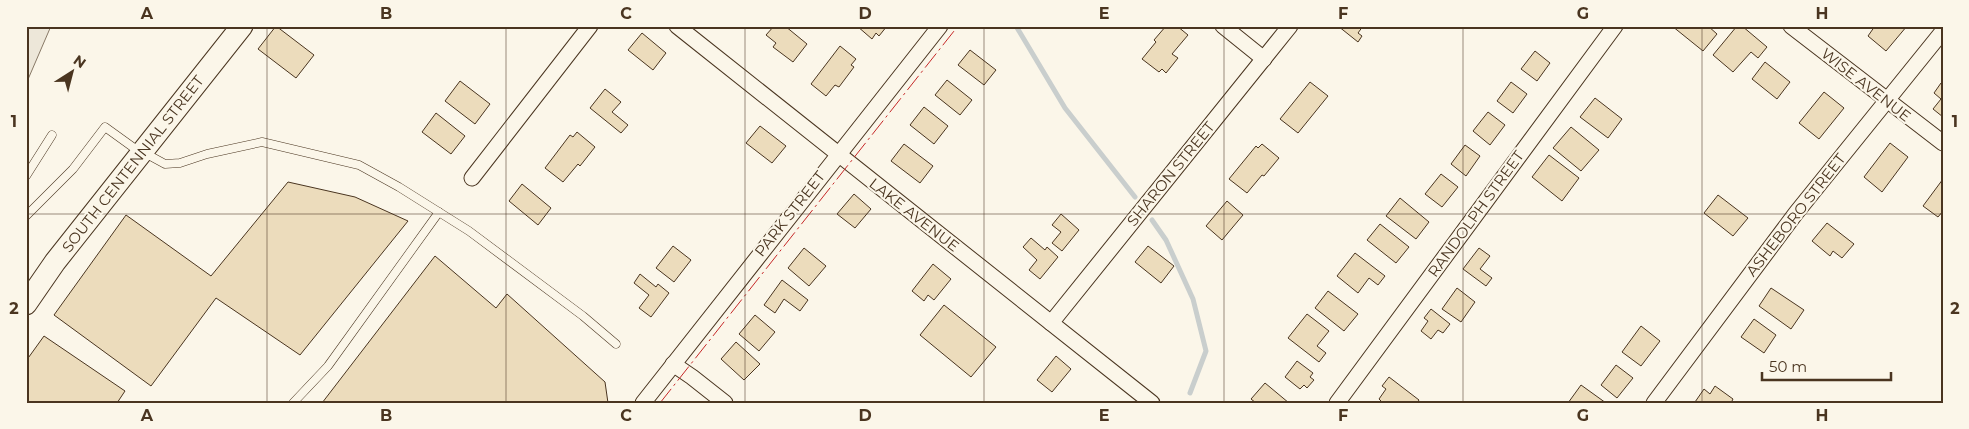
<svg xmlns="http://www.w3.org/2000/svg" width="1969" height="429" font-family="Montserrat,sans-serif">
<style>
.parking{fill:#ede7d9;stroke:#887966}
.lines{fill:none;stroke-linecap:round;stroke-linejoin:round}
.stream{stroke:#c9cecd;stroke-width:5}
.building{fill:#ecdcbc;stroke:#4a3520}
.lane-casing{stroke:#4a3520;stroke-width:9}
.street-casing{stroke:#4a3520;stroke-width:17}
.secondary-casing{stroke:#4a3520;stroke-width:23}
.lane{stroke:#fbf6e9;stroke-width:8}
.street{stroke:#fbf6e9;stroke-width:15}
.secondary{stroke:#fbf6e9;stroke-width:21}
.power{stroke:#c62828;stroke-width:1;stroke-dasharray:18 4 2.5 4;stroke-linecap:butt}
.grid{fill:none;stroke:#4a3520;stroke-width:1;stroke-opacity:0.55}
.labels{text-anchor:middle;stroke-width:4;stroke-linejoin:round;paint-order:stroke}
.street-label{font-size:15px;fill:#4a3520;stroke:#fbf6e9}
.neatline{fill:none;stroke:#4a3520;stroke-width:2}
.grid-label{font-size:16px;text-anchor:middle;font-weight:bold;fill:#4a3520}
</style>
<rect width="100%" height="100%" fill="#fbf6e9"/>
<path class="parking" d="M26,26H51L26,84Z"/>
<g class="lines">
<g class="stream">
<path d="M1016,26L1065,108L1135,197"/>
<path d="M1152,220L1166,240L1193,299L1206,351L1190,393"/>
</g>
</g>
<g class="building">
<path d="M276,26L314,55L296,78L258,49Z"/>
<path d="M774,26H785L807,44L793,62L773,47L776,43L766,35Z"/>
<path d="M857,26H887L879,36L876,33L872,39Z"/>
<path d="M1166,26H1177L1188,35L1172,54L1178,58L1166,73L1162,69L1159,72L1142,59L1156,42L1154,40Z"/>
<path d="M1338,26H1363L1358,33L1362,36L1358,42Z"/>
<path d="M1672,26H1708L1717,34L1703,51Z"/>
<path d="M1737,26H1742L1767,47L1758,58L1751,52L1733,72L1713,55Z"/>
<path d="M1875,26H1907L1886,51L1868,36Z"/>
<path d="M642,33L666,53L653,70L628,50Z"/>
<path d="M840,46L856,59L851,65L854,67L839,87L835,85L826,96L811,84Z"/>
<path d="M970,50L996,70L984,85L958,65Z"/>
<path d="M1535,51L1550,63L1537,81L1521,69Z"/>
<path d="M1765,62L1790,82L1777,99L1752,79Z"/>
<path d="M947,80L972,100L960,115L935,95Z"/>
<path d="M460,81L490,104L475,124L445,101Z"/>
<path d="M1310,82L1328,96L1298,133L1280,119Z"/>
<path d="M1511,82L1527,94L1513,113L1497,101Z"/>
<path d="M1941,83L1943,84V117L1933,109L1941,99L1934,93Z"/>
<path d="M605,89L621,102L612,112L628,125L621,133L590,108Z"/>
<path d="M1824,92L1844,108L1819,139L1799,123Z"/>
<path d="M1595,98L1622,119L1608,138L1580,117Z"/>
<path d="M924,107L948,126L934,144L910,125Z"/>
<path d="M1488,112L1505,125L1490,145L1473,131Z"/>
<path d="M436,113L465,136L451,154L422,132Z"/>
<path d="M760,126L786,146L772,163L746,143Z"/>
<path d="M1571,127L1599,150L1581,171L1553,148Z"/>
<path d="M577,132L595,147L580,166L578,164L563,182L545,168L570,135L573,137Z"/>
<path d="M1890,143L1908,157L1882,192L1864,177Z"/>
<path d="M904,144L933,166L920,183L891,161Z"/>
<path d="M1262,144L1279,158L1264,176L1262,175L1247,193L1229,179L1256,146L1258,148Z"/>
<path d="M1465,145L1480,156L1466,176L1451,164Z"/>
<path d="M1549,155L1579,178L1562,201L1532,177Z"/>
<path d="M1441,174L1458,187L1442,207L1425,194Z"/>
<path d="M1943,179V211L1938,217L1923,206Z"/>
<path d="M288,182L355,197L408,221L300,355L216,298L151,386L54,315L126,215L211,276Z"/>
<path d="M522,184L551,208L538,225L509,201Z"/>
<path d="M854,194L871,209L855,228L837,214Z"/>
<path d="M1718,195L1748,218L1733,236L1704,213Z"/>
<path d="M1400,198L1429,222L1416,239L1386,216Z"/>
<path d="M1227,201L1243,215L1222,240L1206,226Z"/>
<path d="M1061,214L1079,230L1062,251L1052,243L1061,232L1052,225Z"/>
<path d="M1827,223L1854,244L1842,258L1833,251L1830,256L1812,241Z"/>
<path d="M1380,224L1409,247L1396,263L1367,240Z"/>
<path d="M1031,238L1045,250L1047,247L1058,257L1040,279L1029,270L1037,260L1023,247Z"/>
<path d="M673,246L691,260L674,282L656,268Z"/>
<path d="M1148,246L1174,266L1161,283L1135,262Z"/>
<path d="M804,248L826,266L809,286L788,268Z"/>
<path d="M1479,248L1490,256L1480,269L1492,278L1486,286L1463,269Z"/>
<path d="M1355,253L1385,276L1378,285L1369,278L1358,293L1337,276Z"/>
<path d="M435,256L496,308L507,294L605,382L608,403H322Z"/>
<path d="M933,264L951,279L934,300L928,295L924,301L912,291Z"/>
<path d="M640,274L656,287L658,284L669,293L651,317L639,308L649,295L634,283Z"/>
<path d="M782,280L808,300L800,311L784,299L775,313L764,305Z"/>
<path d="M1457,288L1475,302L1461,322L1442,309Z"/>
<path d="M1771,288L1804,310L1791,329L1759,306Z"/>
<path d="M1328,291L1358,314L1344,331L1315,308Z"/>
<path d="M944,305L996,347L971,377L920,335Z"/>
<path d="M1431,309L1450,324L1443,333L1438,330L1431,339L1421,331L1428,321L1424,318Z"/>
<path d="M1307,314L1329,331L1317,346L1326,353L1319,362L1288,338Z"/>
<path d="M755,315L775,332L759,351L739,334Z"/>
<path d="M1754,319L1776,335L1764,353L1741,337Z"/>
<path d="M1641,326L1660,341L1641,366L1622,352Z"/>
<path d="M44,336L125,391L117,403H26V361Z"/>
<path d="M736,342L760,364L744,380L721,359Z"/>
<path d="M1056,356L1071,369L1052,392L1037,380Z"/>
<path d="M1297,361L1313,373L1310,377L1314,380L1307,388L1304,385L1300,389L1285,377Z"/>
<path d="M1616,365L1633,378L1617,398L1601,385Z"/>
<path d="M1389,377L1419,400L1417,403H1383L1379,399L1386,389L1382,386Z"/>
<path d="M1265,383L1289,403H1256L1251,399Z"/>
<path d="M1581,385L1606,403H1568Z"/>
<path d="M1715,386L1733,399L1731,403L1695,402L1704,389L1710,394Z"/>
</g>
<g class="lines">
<g class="lane-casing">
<g id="lane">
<path d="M143,152L165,164L180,163L207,154L262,142L359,165L399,187L469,231L583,316L616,344"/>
<path d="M26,176L52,135"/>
<path d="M26,216L73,169L105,127L141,153"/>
<path d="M293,403L328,366L439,212"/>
</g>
</g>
<g class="street-casing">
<g id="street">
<path d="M677,26L1152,403"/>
<path d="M1223,26L1264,59"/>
<path d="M1791,26L1943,143"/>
<path d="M472,178L590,26"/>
<path d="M1051,323L1290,26"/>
<path d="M673,364L692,377L725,403"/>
<path d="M643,403L940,26"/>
<path d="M1337,403L1615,26"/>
<path d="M1654,403L1796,213L1943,31"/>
</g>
</g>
<g class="secondary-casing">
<path id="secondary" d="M26,304L55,262L242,26"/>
</g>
<use href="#lane" class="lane"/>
<use href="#street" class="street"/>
<use href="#secondary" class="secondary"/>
<path class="power" d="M660,403L958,26"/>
</g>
<path class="grid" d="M267,26V403M506,26V403M745,26V403M984,26V403M1224,26V403M1463,26V403M1702,26V403M26,214H1943"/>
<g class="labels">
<g class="street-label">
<text transform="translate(1866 85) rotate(38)" y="5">WISE AVENUE</text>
<text transform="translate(133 164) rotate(-52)" y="5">SOUTH CENTENNIAL STREET</text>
<text transform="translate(1171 174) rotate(-51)" y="5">SHARON STREET</text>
<text transform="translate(790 214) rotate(-52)" y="5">PARK STREET</text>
<text transform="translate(1476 214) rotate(-54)" y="5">RANDOLPH STREET</text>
<text transform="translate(914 215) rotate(38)" y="5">LAKE AVENUE</text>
<text transform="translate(1796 215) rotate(-52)" y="5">ASHEBORO STREET</text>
</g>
</g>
<rect width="1969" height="429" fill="none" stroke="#fbf6e9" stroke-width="55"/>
<g transform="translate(72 72) rotate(36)" stroke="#fbf6e9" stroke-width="4" paint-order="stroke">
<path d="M0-4L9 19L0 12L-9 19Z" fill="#4a3520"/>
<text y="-8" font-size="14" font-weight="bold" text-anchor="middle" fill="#4a3520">N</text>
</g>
<path d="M1762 372v8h129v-8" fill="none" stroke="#4a3520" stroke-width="2.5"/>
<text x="1769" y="372" font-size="15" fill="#4a3520" stroke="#fbf6e9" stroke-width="4" paint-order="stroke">50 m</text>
<rect x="28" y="28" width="1914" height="374" class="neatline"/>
<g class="grid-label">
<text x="147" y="19">A</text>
<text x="386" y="19">B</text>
<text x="626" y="19">C</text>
<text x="865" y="19">D</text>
<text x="1104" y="19">E</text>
<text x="1343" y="19">F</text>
<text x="1583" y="19">G</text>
<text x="1822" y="19">H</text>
<text x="14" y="127">1</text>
<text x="1955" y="127">1</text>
<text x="14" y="314">2</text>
<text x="1955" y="314">2</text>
<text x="147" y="421">A</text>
<text x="386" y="421">B</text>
<text x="626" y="421">C</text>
<text x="865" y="421">D</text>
<text x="1104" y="421">E</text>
<text x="1343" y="421">F</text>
<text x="1583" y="421">G</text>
<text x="1822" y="421">H</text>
</g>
</svg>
